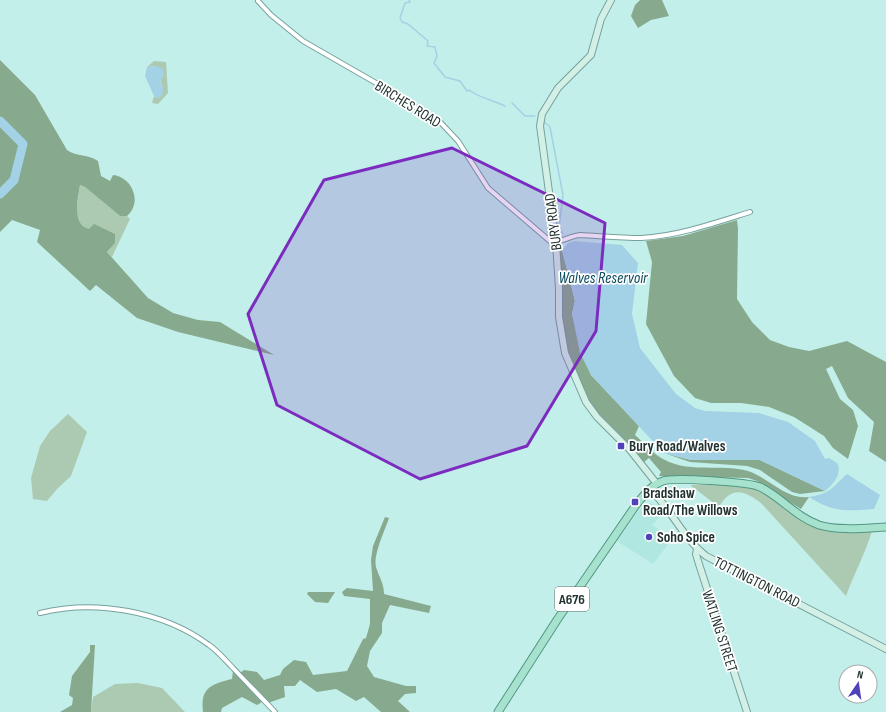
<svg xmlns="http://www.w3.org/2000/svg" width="886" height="712" font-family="'Sofia Sans Condensed',sans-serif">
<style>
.built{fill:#b0e7e1}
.green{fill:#accab2}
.forest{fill:#87aa8e}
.water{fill:#a3d1e5}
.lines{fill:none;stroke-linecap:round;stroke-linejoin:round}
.stream{stroke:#a3d1e5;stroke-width:1.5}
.river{stroke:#a3d1e5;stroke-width:9}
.street-casing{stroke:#77a19d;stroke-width:6}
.secondary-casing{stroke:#77a19d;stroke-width:8}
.primary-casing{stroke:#529782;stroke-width:9}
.street{stroke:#fff;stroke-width:4}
.secondary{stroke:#d3f0e7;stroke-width:6}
.primary{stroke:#a7e2ce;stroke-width:7}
.marked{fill:#7b2cbf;fill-opacity:0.2;stroke:#7b2cbf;stroke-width:3;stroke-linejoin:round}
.poi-dot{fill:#4e43ba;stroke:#fff;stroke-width:1.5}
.labels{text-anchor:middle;stroke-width:3.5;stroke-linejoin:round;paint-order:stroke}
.shield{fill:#fff;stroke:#64706e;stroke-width:1}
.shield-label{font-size:14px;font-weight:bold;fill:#213230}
.street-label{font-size:15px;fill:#213230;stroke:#fff}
.poi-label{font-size:15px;font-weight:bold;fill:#213230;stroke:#fff;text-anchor:start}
.water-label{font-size:16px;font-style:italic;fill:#094a5e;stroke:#fff}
</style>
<rect width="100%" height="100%" fill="#c3efea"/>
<path class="built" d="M649,503L656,505L664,513L652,525L672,539L653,564L617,541L642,506Z"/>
<g class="green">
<path d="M154,61L166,62L168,93L158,104L152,103L154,96L158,98L163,89L156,66L147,67Z"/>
<path d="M80,185L85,187L120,216H127L130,219L112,257L107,252L115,243C109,240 81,227 79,223C74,214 79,196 80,185Z"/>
<path d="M68,414L87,432L71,476L57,489L47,501L33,499L31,478L40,446L50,431Z"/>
<path d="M690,485C709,485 735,481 754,488C771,495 784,511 800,519C822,532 847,531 872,531C865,554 854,574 846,596L761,503C744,490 731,486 719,507Z"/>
<path d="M138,683L162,688L185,712H91L93,697L115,684Z"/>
</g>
<g class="forest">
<path d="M640,0H662L669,16L651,20L638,28L631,16L635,5Z"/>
<path d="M0,60L35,95L67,150C77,157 88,154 98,161L101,176L110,181L113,175C132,177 143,202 127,216H120L85,187L80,185C78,199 71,225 89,229L94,224L115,234V243L107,252L148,298L173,313L198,320L220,322L274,355L178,332L137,318L96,285L90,291L37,242L40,230L12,220L0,232Z"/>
<path d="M737,220L738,229L737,299L752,322L770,340L789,347L809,351L847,341L886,362V462L869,451L874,422L848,398L832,366L826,369L840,399L853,410L858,426L848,459L833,448L824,436L794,417L769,407L741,403H711L695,398L674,376L646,324L652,262L646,241L683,236Z"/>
<path d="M560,246L562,250L575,301L572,314L591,375L639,426L635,435C644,443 653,454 663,459C689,474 722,463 748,471C769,478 786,500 809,497L801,509L757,481L748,478L659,476L661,472L649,458L643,463L599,417L588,401L567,352L561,318L563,297L558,247Z"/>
<path d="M664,453L691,460H760L825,491L800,494L792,492L760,470L747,466L690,462Z"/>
<path d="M385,517L389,518C385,530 373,555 376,567C379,577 384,583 384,594L431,606L429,613L390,605L382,623V633L370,651L367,666L374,677L406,686H416V693L405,694L398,701L410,712H381L364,697L356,701L336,689L317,692L300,680L295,686H284L285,697L268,703L240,673L244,670L257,672L264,680L280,675L283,669L294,660L306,662L313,675L347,671L363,639L366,638L370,624V599L344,596L342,592L347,588L373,591L371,560L373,546Z"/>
<path d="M308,592H335L328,603L315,602L307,594Z"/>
<path d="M90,645H95L91,712H60L72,705L73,698L69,695L72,676L90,652Z"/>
<path d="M233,671L262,702L257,705L242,697L222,708L221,712H203C200,688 211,684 232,679Z"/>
</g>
<g class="water">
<path d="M156,66L163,69L164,76L160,81L163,89L162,96L158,98L154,96L145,76L147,67Z"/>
<path d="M574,241L622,245L638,263L632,314L640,348L676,394L695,408L705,411L759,413L788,422L815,441L825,459L829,458L837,463C843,473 833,485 825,491L760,460H691L664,453L591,375L580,353L572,314L575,300L562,250L568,243Z"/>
<path d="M847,474L880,495L874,509C845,511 835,513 809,497C832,493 831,488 847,474Z"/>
</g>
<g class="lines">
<g class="stream">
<path d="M409,0L410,2L405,3L400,18L402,22L408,24L428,41L427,46L435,47L437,56L434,63L445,77L460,81L467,91L469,90C480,98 492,100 505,106"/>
<path d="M512,103L525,116H535"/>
<path d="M544,122L550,127L563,195L559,227L563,234"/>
</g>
<path class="river" d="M0,121L23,144L14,180L0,194"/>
<g class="street-casing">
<g id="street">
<path d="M258,1L271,15L303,41L383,87L441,123L458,141L488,188L551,242C560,243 570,236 580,235C600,236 621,238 641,238C678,236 715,223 750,212"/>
<path d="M40,613C95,599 163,611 209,645C218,651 225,660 233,668C247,683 261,697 275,712"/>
</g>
</g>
<g class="secondary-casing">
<g id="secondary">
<path d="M611,0L601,19L591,55L558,88L542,114L540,126L556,243L559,288V317L565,353L586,402L597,417L630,450L657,484"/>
<path d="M650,489C671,509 683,538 706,556L886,649"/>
<path d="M697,549L696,554L698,561L747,712"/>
</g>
</g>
<g class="primary-casing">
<path id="primary" d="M498,712L557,620L636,505C643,496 651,485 663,481C673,477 749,482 760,487C781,497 796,517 819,525C840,531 864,528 886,527"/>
</g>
<use href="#street" class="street"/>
<use href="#secondary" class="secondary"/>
<use href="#primary" class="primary"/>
</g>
<path class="marked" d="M452,148L605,223L596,331L527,446L420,479L277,405L248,314L324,180Z"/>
<g class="poi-dot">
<rect x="617" y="442" width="8" height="8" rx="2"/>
<rect x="631" y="498" width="8" height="8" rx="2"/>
<circle cx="649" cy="537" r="4"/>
</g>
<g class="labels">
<rect class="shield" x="555" y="587" width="34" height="24" rx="3"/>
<g class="shield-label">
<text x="572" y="604">A676</text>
</g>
<g class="street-label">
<text transform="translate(408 104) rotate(32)" y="5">BIRCHES ROAD</text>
<text transform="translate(553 222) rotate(-97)" y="5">BURY ROAD</text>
<text transform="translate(757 582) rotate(27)" y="5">TOTTINGTON ROAD</text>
<text transform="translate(720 631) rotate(72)" y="5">WATLING STREET</text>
</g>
<g class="poi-label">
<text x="629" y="451">Bury Road/Walves</text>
<text x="643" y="498">Bradshaw<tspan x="643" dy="17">Road/The Willows</tspan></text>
<text x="657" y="542">Soho Spice</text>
</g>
<g class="water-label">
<text x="603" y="283">Walves Reservoir</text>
</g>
</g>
<g transform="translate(858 684) rotate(13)"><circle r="19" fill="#ffffff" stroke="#a6adac"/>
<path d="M0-3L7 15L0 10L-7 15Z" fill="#4e43ba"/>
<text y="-6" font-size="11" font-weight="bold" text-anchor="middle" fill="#213230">N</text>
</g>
</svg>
